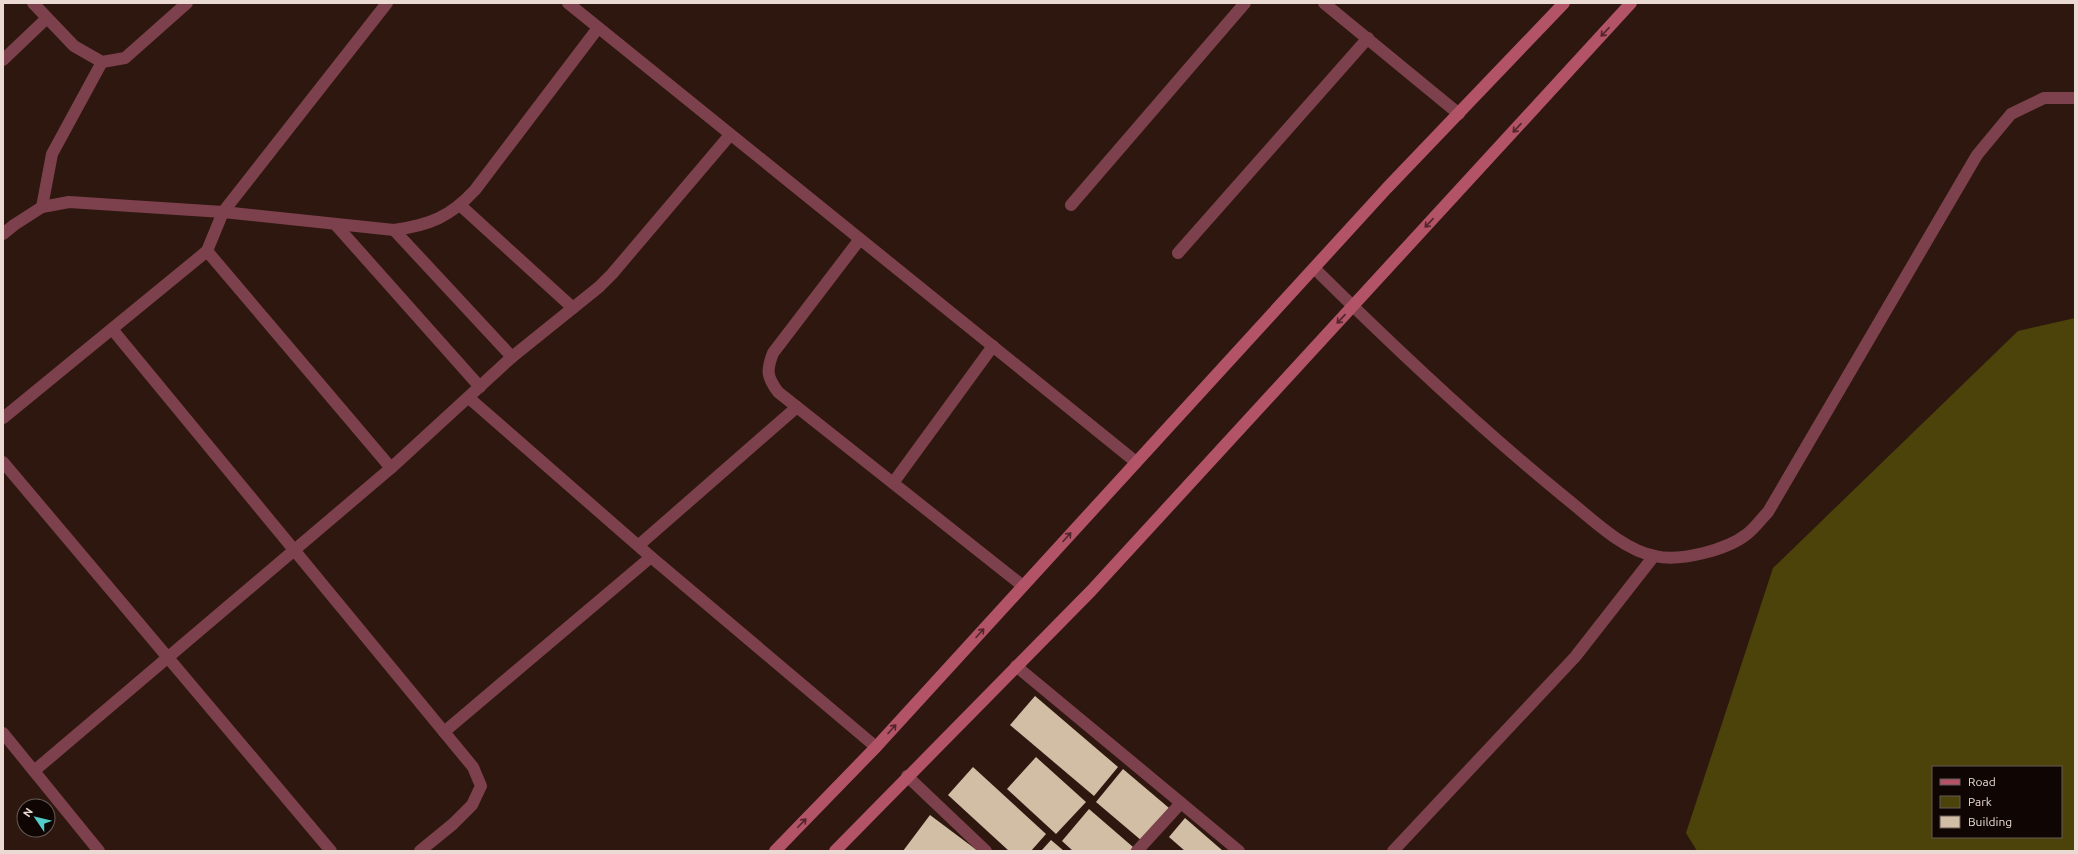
<svg xmlns="http://www.w3.org/2000/svg" width="2078" height="854" font-family="Ubuntu,sans-serif">
<style>
.green{fill:#4b4309;fill-rule:evenodd}
.building{fill:#d2bda5}
.lines{fill:none;stroke-linecap:round;stroke-linejoin:round}
.lane{stroke:#7d414d;stroke-width:12}
.street{stroke:#7d414d;stroke-width:12}
.secondary{stroke:#b35368;stroke-width:12}
.oneway{stroke:#51252b}
</style>
<rect width="100%" height="100%" fill="#2e170f"/>
<path class="green" d="M2075,318V851H1697L1686,833L1773,568L2018,331ZM1933,767H2061V837H1933Z"/>
<g class="building">
<path d="M1035,696L1118,767L1094,796L1010,725Z"/>
<path d="M1036,757L1086,802L1056,834L1007,789Z"/>
<path d="M973,767L1046,834L1031,851H1009L948,795Z"/>
<path d="M1123,769L1169,808L1142,841L1096,802Z"/>
<path d="M1089,809L1133,847L1130,851H1073L1062,841Z"/>
<path d="M930,815L978,851H903Z"/>
<path d="M1185,818L1223,851H1185L1169,837Z"/>
<path d="M1051,840L1064,851H1041Z"/>
</g>
<g class="lines">
<g class="lane">
<path d="M1324,3L1459,114"/>
<path d="M1071,205L1245,3"/>
<path d="M1178,253L1368,38"/>
<path d="M1393,851L1575,657L1654,556"/>
</g>
<g class="street">
<path d="M33,3L74,46L102,62L125,58L187,3"/>
<path d="M568,3L1136,462"/>
<path d="M3,60L47,18"/>
<path d="M461,206L573,308"/>
<path d="M42,207L52,154L102,62"/>
<path d="M335,224L480,387"/>
<path d="M394,230L512,357"/>
<path d="M3,234L14,225L42,207L69,202L223,212L394,230C430,225 450,217 475,190L598,28"/>
<path d="M860,239L773,353C766,371 767,377 778,392L1023,586"/>
<path d="M207,251L391,468"/>
<path d="M1314,268C1395,348 1478,427 1567,499C1592,519 1623,550 1655,556C1680,562 1727,550 1747,534C1755,528 1761,519 1768,512L1977,155L2011,114L2044,98H2075"/>
<path d="M112,329L473,767L481,786L472,805L453,824L420,851"/>
<path d="M469,398L651,557L876,747"/>
<path d="M3,418L207,251L223,212L387,3"/>
<path d="M3,462L331,851"/>
<path d="M893,483L993,346"/>
<path d="M639,545L797,407"/>
<path d="M1016,666L1239,851"/>
<path d="M444,732L651,557"/>
<path d="M3,733L99,851"/>
<path d="M34,771L391,468L512,357L599,287L612,274L730,135"/>
<path d="M907,776L986,851"/>
<path d="M1137,851L1181,803"/>
</g>
<g class="secondary">
<path d="M775,851L876,747L1387,188L1564,3"/>
<path d="M835,851L1091,591L1631,3"/>
</g>
</g>
<defs><path id="oneway-shaft" d="M-6 0H5M1.5-3L5.5 0L1.5 3" fill="none" stroke-width="1.6" stroke-linecap="round" stroke-linejoin="round"/></defs>
<g class="oneway">
<use href="#oneway-shaft" transform="translate(1605 32) rotate(133)"/>
<use href="#oneway-shaft" transform="translate(1517 128) rotate(133)"/>
<use href="#oneway-shaft" transform="translate(1429 223) rotate(133)"/>
<use href="#oneway-shaft" transform="translate(1341 319) rotate(133)"/>
<use href="#oneway-shaft" transform="translate(1067 537) rotate(-48)"/>
<use href="#oneway-shaft" transform="translate(980 633) rotate(-48)"/>
<use href="#oneway-shaft" transform="translate(892 729) rotate(-48)"/>
<use href="#oneway-shaft" transform="translate(802 823) rotate(-46)"/>
</g>
<rect width="2078" height="854" fill="none" stroke="#ebdad4" stroke-width="8"/>
<rect x="1932" y="766" width="130" height="72" fill="#0f0603" stroke="#675b57"/>
<rect x="1940" y="779" width="20" height="6" fill="#b35368" stroke="#675b57"/>
<text x="1968" y="786" font-size="12" fill="#ebdad4">Road</text>
<rect x="1940" y="796" width="20" height="12" fill="#4b4309" stroke="#675b57"/>
<text x="1968" y="806" font-size="12" fill="#ebdad4">Park</text>
<rect x="1940" y="816" width="20" height="12" fill="#d2bda5" stroke="#675b57"/>
<text x="1968" y="826" font-size="12" fill="#ebdad4">Building</text>
<g transform="translate(36 818) rotate(305)"><circle r="19" fill="#0f0603" stroke="#675b57"/>
<path d="M0-3L7 15L0 10L-7 15Z" fill="#53cdca"/>
<text y="-6" font-size="11" font-weight="bold" text-anchor="middle" fill="#ebdad4">N</text>
</g>
</svg>
